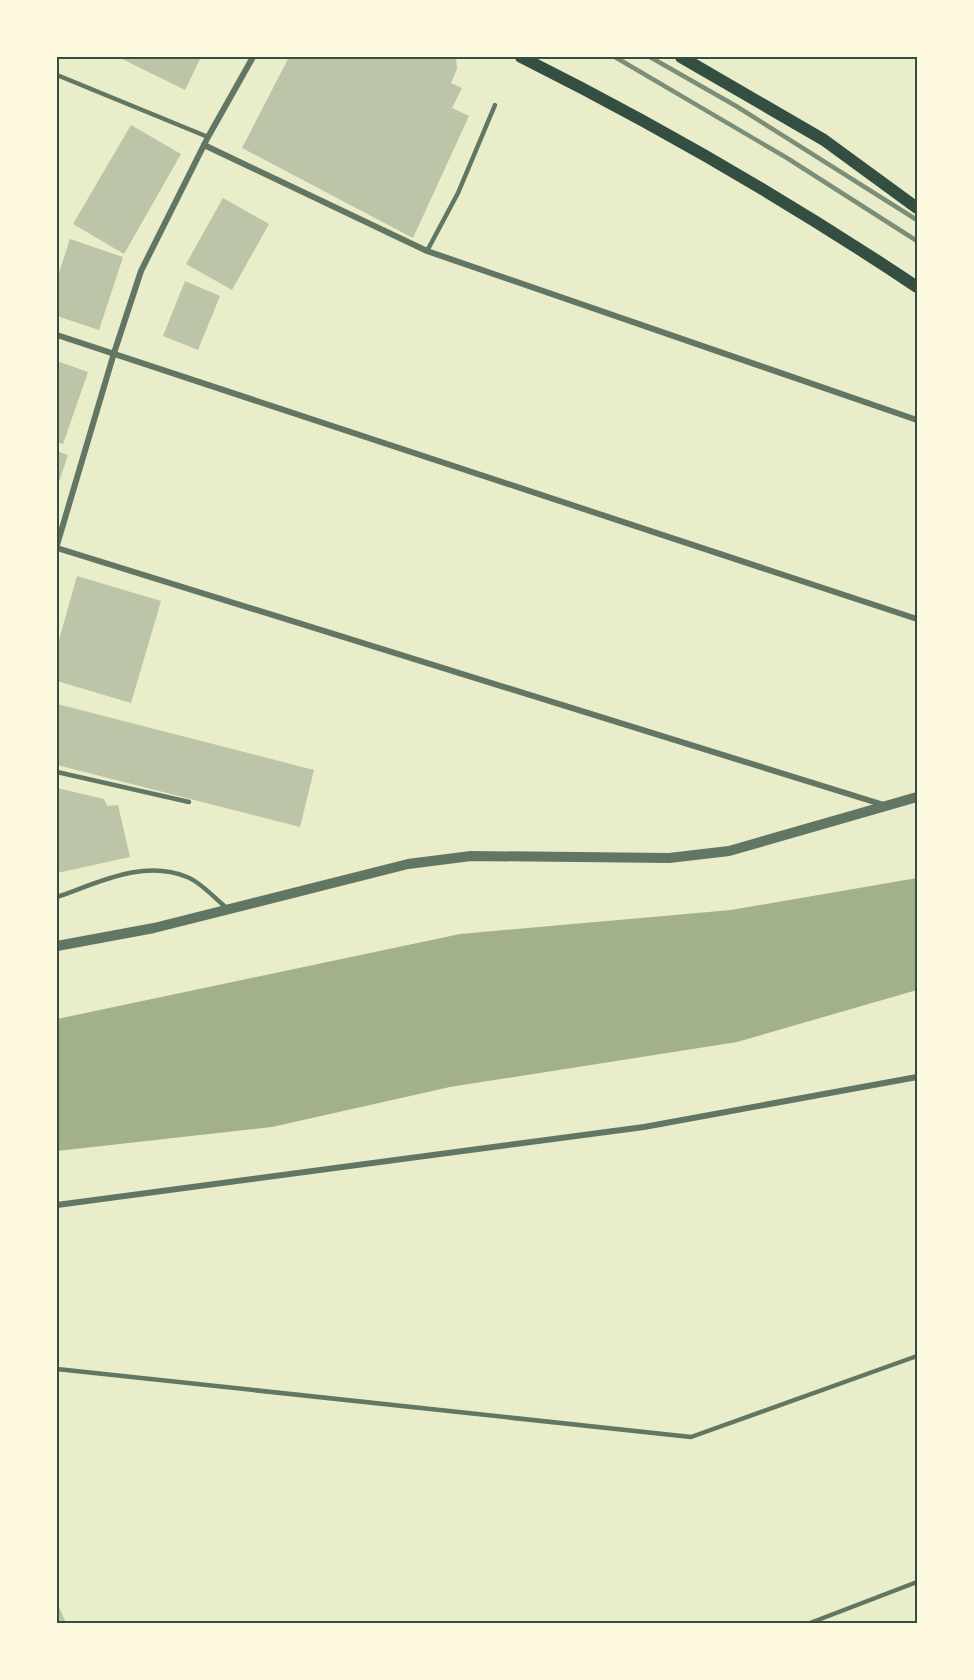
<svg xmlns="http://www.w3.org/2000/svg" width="974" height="1680" font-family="'Open Sans',sans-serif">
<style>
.water{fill:#a3b18a}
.building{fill:#bcc5a7}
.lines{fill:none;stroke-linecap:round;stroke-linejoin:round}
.service{stroke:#617663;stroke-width:4.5}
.minor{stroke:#617663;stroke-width:6}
.tertiary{stroke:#617663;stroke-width:10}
.secondary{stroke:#344e41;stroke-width:12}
.rail{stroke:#7c8e77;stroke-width:4.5}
.neatline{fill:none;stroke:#344e41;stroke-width:2}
</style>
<rect width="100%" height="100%" fill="#e9edc9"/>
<path class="water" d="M917,878V990L737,1042L450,1087L272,1127L57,1151V1019L460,934L731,910Z"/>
<g class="building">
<path d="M118,57H201L185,90Z"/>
<path d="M289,57H456L457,69L451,83L462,88L452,108L469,116L413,238L242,148Z"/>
<path d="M131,125L181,154L124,254L73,224Z"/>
<path d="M223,198L269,224L232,290L186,264Z"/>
<path d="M70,239L123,257L99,330L57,316V279Z"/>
<path d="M185,281L220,296L198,350L163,336Z"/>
<path d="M57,361L88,372L63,444L57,442Z"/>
<path d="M57,451L68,455L57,488Z"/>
<path d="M77,576L161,601L131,703L57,681V647Z"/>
<path d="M57,704L314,770L300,827L57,765Z"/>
<path d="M57,788L104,799L107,806L118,805L130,857L57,873Z"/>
<path d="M57,1602L66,1623H57Z"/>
</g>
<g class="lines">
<g class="service">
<path d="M57,75L208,137"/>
<path d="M427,251L458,193L495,105"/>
<path d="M57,772L189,802"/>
<path d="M57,897C98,883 143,859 187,877C201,882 215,899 227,908"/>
<path d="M57,1369L691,1437L917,1356"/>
<path d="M810,1623L917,1582"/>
</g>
<g class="minor">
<path d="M204,145L427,251L917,420"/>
<path d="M57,335L917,619"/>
<path d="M57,545L114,353L141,271L208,137L253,57"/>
<path d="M57,548L884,805"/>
<path d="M57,1205L644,1127L917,1077"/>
</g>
<path class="tertiary" d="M57,946L154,928L408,864L471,856L669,858L729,851L917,797"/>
<g class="secondary">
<path d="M521,57C657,125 790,202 917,287"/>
<path d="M681,57L824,140L917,208"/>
</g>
<g class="rail">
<path d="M615,57L787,158L917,241"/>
<path d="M650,57L736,106L917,220"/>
</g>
</g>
<rect width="974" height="1680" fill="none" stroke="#fefae0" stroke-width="117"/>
<rect x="58" y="58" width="858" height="1564" class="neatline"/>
</svg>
